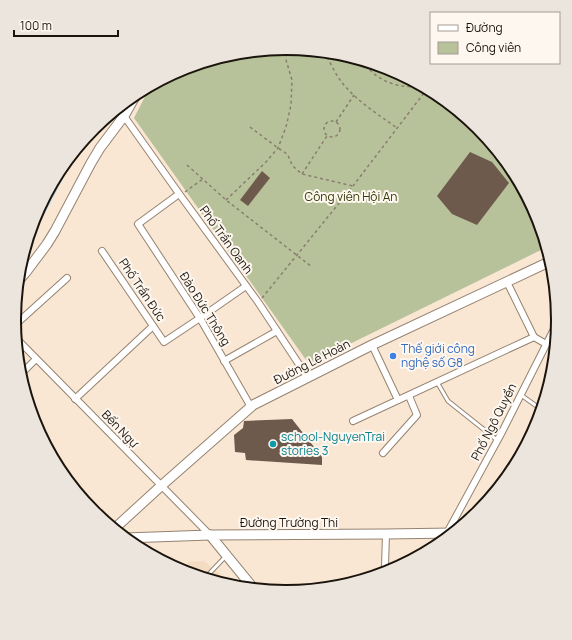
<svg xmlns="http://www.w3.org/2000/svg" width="572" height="640" font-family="Manrope,sans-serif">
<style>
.built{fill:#f3dcc1}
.green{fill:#b7c29a}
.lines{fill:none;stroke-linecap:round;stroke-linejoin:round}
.river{stroke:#abcff2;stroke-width:13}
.building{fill:#6e5a4d}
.lane-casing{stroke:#948371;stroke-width:5}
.street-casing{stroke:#948371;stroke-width:8}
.secondary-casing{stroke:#948371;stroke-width:11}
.path{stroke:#897d6f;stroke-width:1.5;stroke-dasharray:3 3;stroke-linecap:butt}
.lane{stroke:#fff;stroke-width:3}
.street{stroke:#fff;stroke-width:6}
.secondary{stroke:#fff;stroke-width:9}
.shop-dot{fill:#3f7fe0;stroke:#fef7ef;stroke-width:1.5}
.culture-dot{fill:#0f9aa8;stroke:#fef7ef;stroke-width:1.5}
.labels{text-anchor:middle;stroke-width:4;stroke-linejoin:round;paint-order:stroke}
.park-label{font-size:12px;fill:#313a04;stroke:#fef7ef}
.street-label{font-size:12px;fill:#1a140d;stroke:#fef7ef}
.shop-label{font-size:12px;fill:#366cbe;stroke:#fef7ef;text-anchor:start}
.culture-label{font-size:12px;fill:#0d838f;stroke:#fef7ef;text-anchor:start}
.rim{fill:none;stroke:#1a140d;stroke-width:2}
</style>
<rect width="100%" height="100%" fill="#f9e7d3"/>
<path class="built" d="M204,561L236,587L184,572L188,562Z"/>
<path class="green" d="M286,48L339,53L390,69L437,94L478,128L512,169L537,216L547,247L309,364L134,118L151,85L182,69L233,53Z"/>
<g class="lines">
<path class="river" d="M34,220L61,168"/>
</g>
<g class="building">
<path d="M470,152L492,162L509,183L477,225L452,214L437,196Z"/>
<path d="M262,171L270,178L248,206L240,200Z"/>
<path d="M292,419L322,457V465L246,460L245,453L235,452L234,435L243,428L244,421Z"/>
</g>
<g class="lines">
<g class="lane-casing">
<g id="lane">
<path d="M437,382L448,401L497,440"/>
<path d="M521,395L542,410"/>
<path d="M205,578L226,556"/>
</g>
</g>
<g class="street-casing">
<g id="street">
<path d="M124,116L180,195L258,302L308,378"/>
<path d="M179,194L138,224L201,320L251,407"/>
<path d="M102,251L164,342L200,318L246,286"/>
<path d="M507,282L534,337L546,344"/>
<path d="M15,325L67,278"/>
<path d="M16,338L210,535"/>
<path d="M372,345L398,400"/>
<path d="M224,361L277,331"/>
<path d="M20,375L36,359"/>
<path d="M75,399L153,326"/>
<path d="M353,421L534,337"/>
<path d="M383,453L417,415L409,396"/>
<path d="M447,533L502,432L558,321"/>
<path d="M383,573L385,566L386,534"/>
</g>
</g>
<g class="secondary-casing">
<g id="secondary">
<path d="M18,281L26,272L47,244L55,231L91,163L100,148L124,116L137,93"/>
<path d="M114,529L161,486L253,405L372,345L551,261"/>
<path d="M210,535L254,589"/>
<path d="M125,538L210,535L386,534L453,533"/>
</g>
</g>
<g class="path">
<path d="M271,50L276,51L290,48"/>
<path d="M324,52C329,60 333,69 338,77C352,98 376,113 397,128"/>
<path d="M363,60C364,63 366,66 368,68C380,82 403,90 420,85"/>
<circle cx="332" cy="129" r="8"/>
<path d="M336,122L354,95"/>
<path d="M250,127L278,148L283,151L288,155L292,165L297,170L302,174L353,186"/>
<path d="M187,165L226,200L312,267"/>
<path d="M302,174L327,136"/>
<path d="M185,192L203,179"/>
<path d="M226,200L266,162L278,148L286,127L291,105L292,80L286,60V48"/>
<path d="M262,298L353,186L427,89"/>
</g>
<use href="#lane" class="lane"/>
<use href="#street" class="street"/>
<use href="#secondary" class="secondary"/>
</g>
<circle class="shop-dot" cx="393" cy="356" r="4"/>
<circle class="culture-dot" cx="273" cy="444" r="4"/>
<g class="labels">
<g class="park-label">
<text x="351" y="201">Công viên Hội An</text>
</g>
<g class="street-label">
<text transform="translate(226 240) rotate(54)" y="4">Phố Trần Oanh</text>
<text transform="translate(142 290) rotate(56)" y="4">Phố Trần Đức</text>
<text transform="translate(205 309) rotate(58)" y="4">Đào Đức Thông</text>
<text transform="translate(312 362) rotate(-27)" y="4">Đường Lê Hoàn</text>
<text transform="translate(494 422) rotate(-63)" y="4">Phố Ngô Quyền</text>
<text transform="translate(120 429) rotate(46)" y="4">Bến Ngự</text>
<text x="289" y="527">Đường Trường Thi</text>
</g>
<g class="shop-label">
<text x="401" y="353">Thế giới công<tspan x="401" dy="14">nghệ số G8</tspan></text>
</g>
<g class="culture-label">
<text x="281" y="441">school-NguyenTrai<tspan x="281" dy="14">stories 3</tspan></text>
</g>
</g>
<path d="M0 0H572V640H0ZM21 320a265 265 0 1 1 530 0a265 265 0 1 1-530 0Z" fill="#ece5dd" fill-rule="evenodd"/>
<path class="rim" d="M21 320a265 265 0 1 1 530 0a265 265 0 1 1-530 0Z"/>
<rect x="430" y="12" width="130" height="52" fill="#fef7ef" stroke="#a39c95"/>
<rect x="438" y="25" width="20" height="6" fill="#ffffff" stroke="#a39c95"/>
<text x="466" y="32" font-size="12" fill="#1a140d">Đường</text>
<rect x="438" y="42" width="20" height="12" fill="#b7c29a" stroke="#a39c95"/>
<text x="466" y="52" font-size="12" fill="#1a140d">Công viên</text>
<path d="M14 30v6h104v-6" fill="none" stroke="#1a140d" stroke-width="2"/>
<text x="20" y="30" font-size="12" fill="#1a140d" stroke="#fef7ef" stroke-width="3" paint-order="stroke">100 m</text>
</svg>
